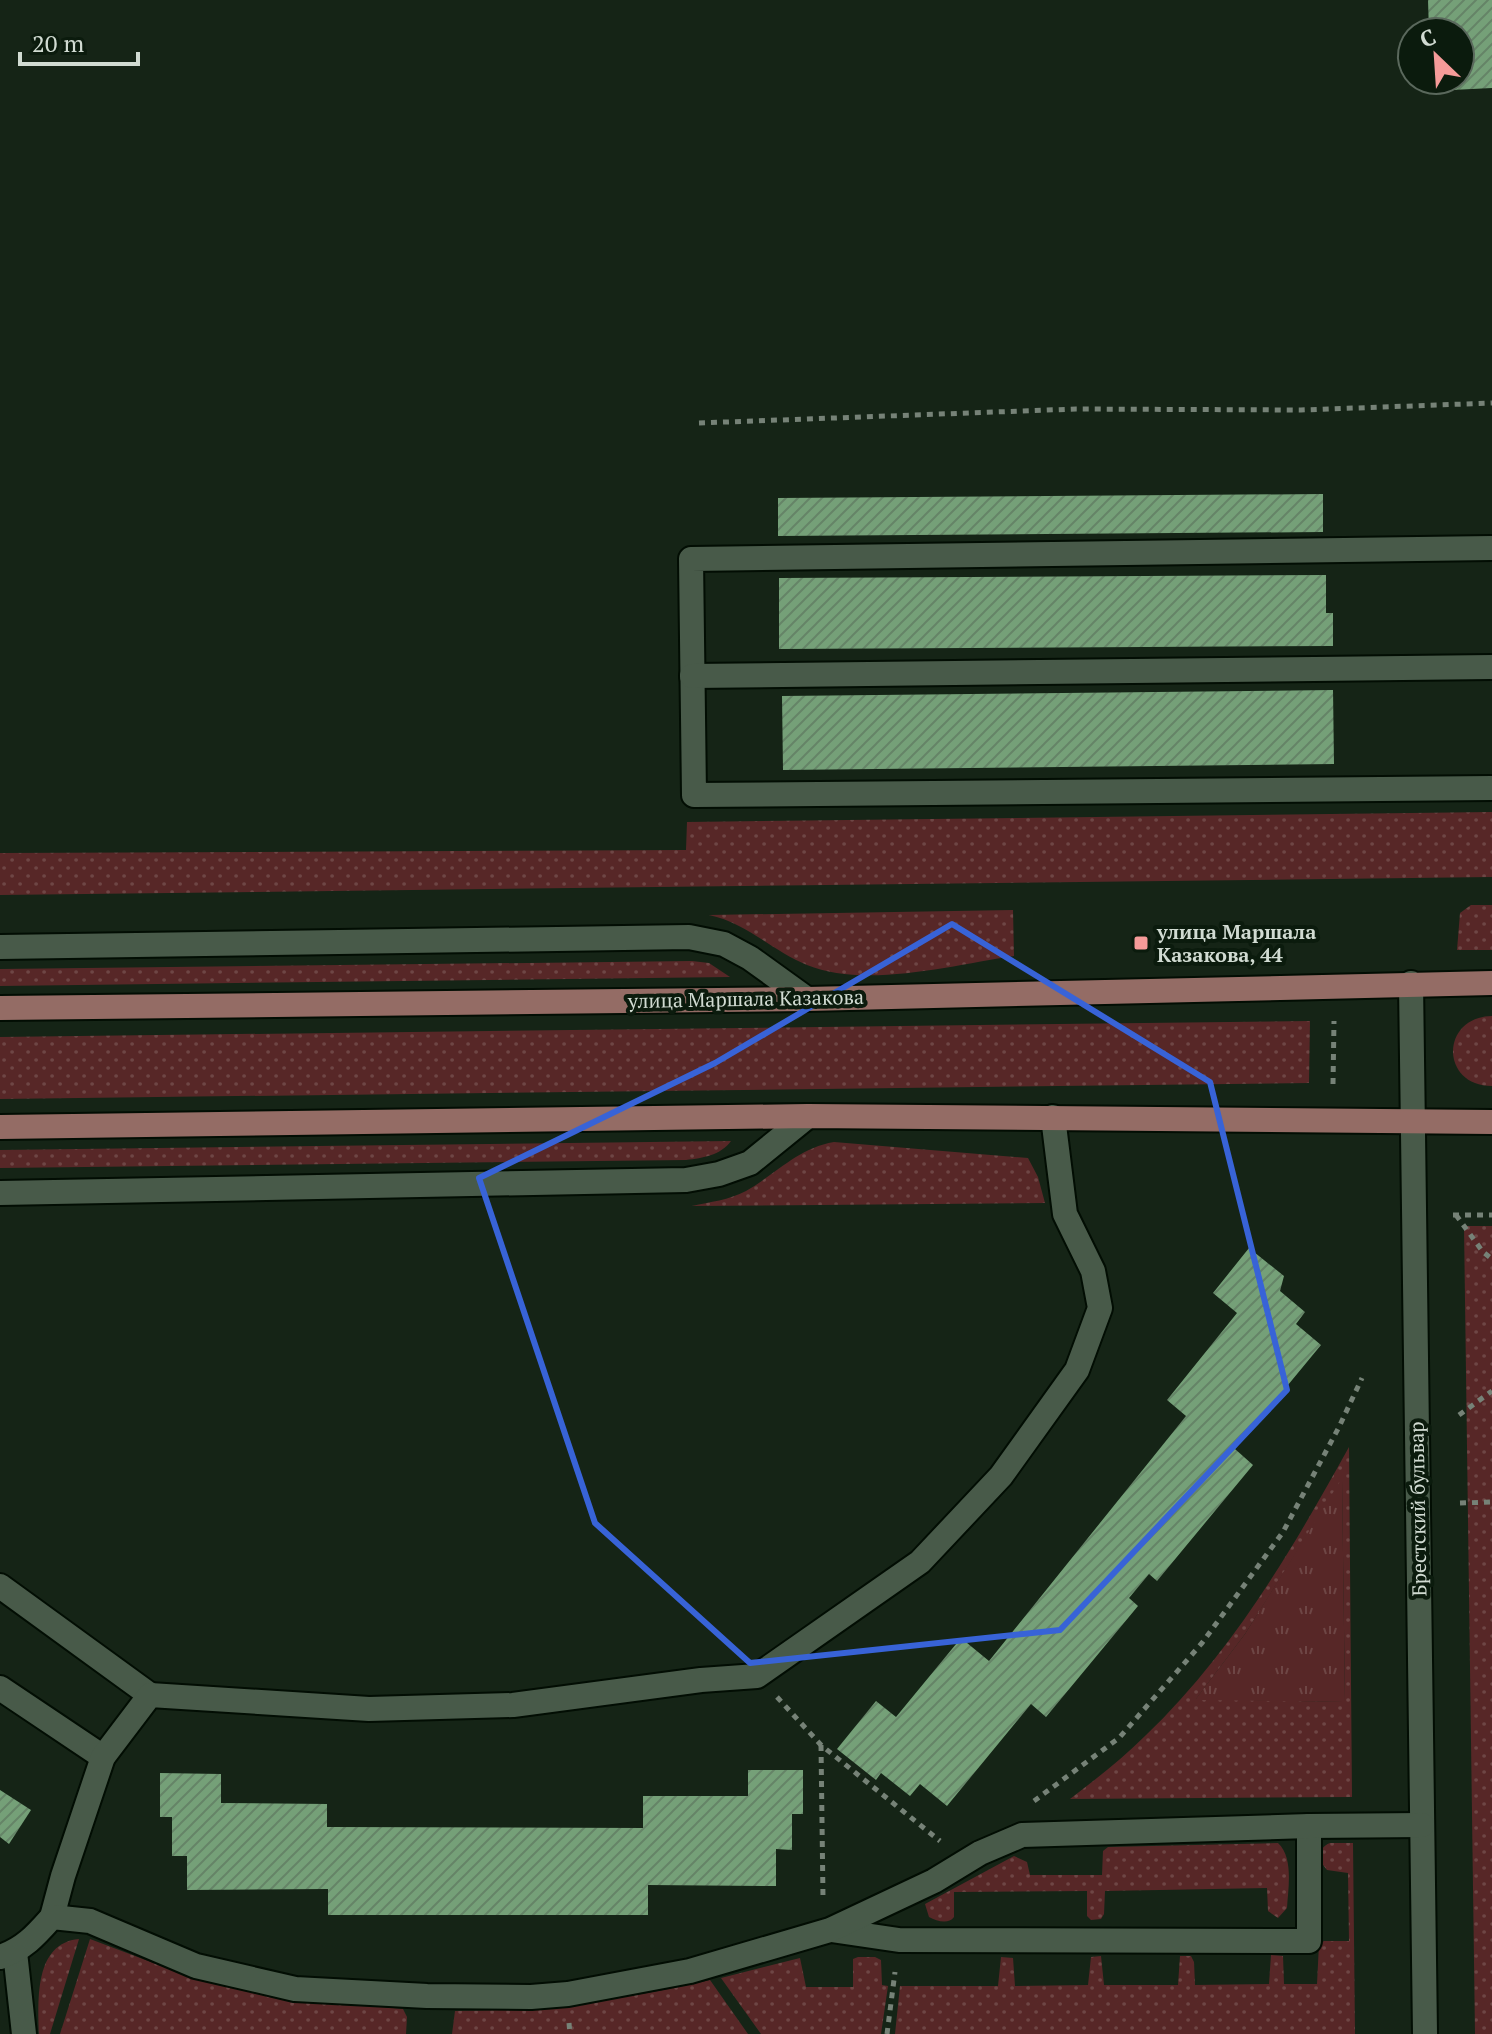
<svg xmlns="http://www.w3.org/2000/svg" width="1492" height="2034" font-family="'PT Serif',serif">
<style>
.grass{fill:url(#grass-dots);fill-rule:evenodd}
.park{fill:url(#park-tufts)}
.building{fill:url(#building-hatch)}
.lines{fill:none;stroke-linecap:round;stroke-linejoin:round}
.minor-casing{stroke:#020d03;stroke-width:28}
.major-casing{stroke:#020d03;stroke-width:28}
.path{stroke:#768277;stroke-width:5;stroke-dasharray:6 6;stroke-linecap:butt}
.minor{stroke:#485a49;stroke-width:24}
.major{stroke:#946c65;stroke-width:24}
.marked{fill:none;stroke:#3863d7;stroke-width:6;stroke-linejoin:round}
.poi-dot{fill:#f59b99;stroke:#0b1b0d;stroke-width:3}
.labels{text-anchor:middle;stroke-width:8;stroke-linejoin:round;paint-order:stroke}
.poi-label{font-size:20px;font-weight:bold;fill:#d1dbd2;stroke:#0b1b0d;text-anchor:start}
.street-label{font-size:20px;fill:#d1dbd2;stroke:#0b1b0d}
</style>
<defs>
<pattern id="grass-dots" width="8" height="8" patternUnits="userSpaceOnUse" patternTransform="scale(2)"><rect width="8" height="8" fill="#572727"/><path d="M2 2h.1M6 6h.1" fill="none" stroke="#6e4645" stroke-width="1.8" stroke-linecap="round"/></pattern>
<pattern id="park-tufts" width="24" height="20" patternUnits="userSpaceOnUse" patternTransform="scale(2)"><rect width="24" height="20" fill="#572727"/><path d="M3 7l-1-3M5 7V3M7 7l1-3M15 17l-1-3M17 17v-4M19 17l1-3" fill="none" stroke="#6e4645"/></pattern>
<pattern id="building-hatch" width="6" height="6" patternUnits="userSpaceOnUse" patternTransform="scale(2)"><rect width="6" height="6" fill="#75a078"/><path d="M-1 1l2-2M0 6l6-6M5 7l2-2" fill="none" stroke="#658467"/></pattern>
</defs>
<rect width="100%" height="100%" fill="#152416"/>
<g class="grass">
<path d="M1492,812V877L0,895V853L686,850L687,822Z"/>
<path d="M1471,905H1492V950H1457L1460,913Z"/>
<path d="M1013,910L1014,956C953,965 865,989 807,965C772,951 747,923 709,915Z"/>
<path d="M692,961L709,963L730,977L0,986V969Z"/>
<path d="M1492,1016V1086C1440,1086 1440,1017 1492,1016Z"/>
<path d="M1310,1021L1309,1083L0,1099V1037Z"/>
<path d="M731,1141C721,1155 703,1158 686,1160L0,1168V1150Z"/>
<path d="M834,1142L1028,1158L1038,1177L1045,1203L692,1206C710,1202 729,1200 746,1191C776,1174 798,1148 834,1142Z"/>
<path d="M1464,1226H1492V2034H1475Z"/>
<path d="M1349,1447L1352,1797L1070,1799C1096,1779 1122,1759 1145,1736C1231,1654 1292,1550 1349,1447ZM1342,1480L1345,1702L1196,1699L1245,1634Z"/>
<path d="M1278,1843C1294,1858 1288,1889 1287,1908L1278,1918L1268,1911L1267,1888L1105,1891L1104,1914L1101,1919L1091,1920L1087,1916V1891L954,1892V1917C948,1925 937,1921 929,1917L925,1904L1014,1856L1027,1862L1030,1875H1102L1103,1851L1108,1847Z"/>
<path d="M1330,1843H1353L1355,2034H895L900,1986H998L1001,1957L1013,1958L1015,1986L1088,1985L1091,1957L1101,1956L1104,1985H1178L1180,1956H1191L1194,1962L1195,1985L1269,1984L1271,1955L1283,1956L1284,1984H1317L1319,1944L1324,1941H1349L1348,1873L1327,1870L1320,1861C1319,1852 1322,1846 1330,1843Z"/>
<path d="M79,1939L50,2034H39C38,2001 34,1943 79,1939Z"/>
<path d="M90,1939L180,1973L217,1984L301,1999L403,2009L407,2017L406,2034H60Z"/>
<path d="M858,1957H875L881,1960L882,1985L888,1986L881,2034H761L721,1978L800,1958L806,1987H853V1959Z"/>
<path d="M710,1980L748,2034H452L455,2011C544,2010 624,2000 710,1980Z"/>
</g>
<path class="park" d="M1342,1478L1345,1702L1195,1700L1245,1634Z"/>
<g class="building">
<path d="M1428,0H1492V88L1432,91L1431,80H1460V32H1429Z"/>
<path d="M1323,494V532L778,536V498Z"/>
<path d="M1326,575V613H1333V646L779,649V578Z"/>
<path d="M1333,690L1334,764L783,770L782,696Z"/>
<path d="M1249,1248L1284,1276L1280,1291L1305,1312L1296,1324L1321,1345L1235,1449L1253,1465L1157,1581L1149,1574L1129,1598L1138,1606L1046,1717L1031,1704L947,1806L920,1784L910,1796L881,1773L876,1780L837,1749L876,1701L896,1717L961,1638L989,1661L1186,1416L1167,1400L1237,1313L1213,1293Z"/>
<path d="M748,1770H803V1814H792V1850L776,1849V1886L648,1885V1915H328V1889L187,1890V1856H172V1817H160V1773L221,1774V1803L327,1804V1827L643,1828V1796H748Z"/>
<path d="M0,1790L31,1810L9,1844L0,1837Z"/>
</g>
<g class="lines">
<g class="minor-casing">
<g id="minor">
<path d="M1492,548L691,559L694,795L1492,788"/>
<path d="M692,676L1492,667"/>
<path d="M0,947L689,937L724,944L750,958L807,999"/>
<path d="M1411,983L1425,2034"/>
<path d="M0,1193L686,1180L719,1174L750,1163L808,1116"/>
<path d="M0,1586L150,1695"/>
<path d="M0,1688L103,1757"/>
<path d="M52,1917L63,1876L103,1757L150,1695L369,1709L513,1705L701,1680L757,1676L920,1562L1001,1476L1077,1370L1100,1308L1093,1271L1065,1214L1053,1117"/>
<path d="M831,1930L899,1940L1309,1941V1826"/>
<path d="M15,1952L24,2034"/>
<path d="M0,1957C24,1949 36,1935 52,1917L90,1921L196,1966L295,1989L427,1996L531,1997L568,1994L690,1971L830,1930L934,1881L980,1853L1022,1835L1309,1826L1422,1825"/>
</g>
</g>
<g class="major-casing">
<g id="major">
<path d="M0,1008L807,999L1492,983"/>
<path d="M0,1127L808,1116L1492,1122"/>
</g>
</g>
<g class="path">
<path d="M699,423L1076,409L1301,410L1492,403"/>
<path d="M1333,1084L1334,1021"/>
<path d="M1453,1215H1492"/>
<path d="M1456,1215L1483,1252L1492,1259"/>
<path d="M1459,1415L1492,1391"/>
<path d="M1460,1503L1492,1502"/>
<path d="M777,1697L821,1745L940,1841"/>
<path d="M821,1745L823,1898"/>
<path d="M1034,1801L1119,1738L1202,1643L1283,1532L1339,1427L1362,1378"/>
<path d="M569,2023L570,2034"/>
<path d="M887,2034L895,1972"/>
</g>
<use href="#minor" class="minor"/>
<use href="#major" class="major"/>
</g>
<path class="marked" d="M952,924L1210,1082L1287,1390L1060,1630L750,1663L595,1523L479,1178L715,1063Z"/>
<rect class="poi-dot" x="1133" y="935" width="16" height="16" rx="4"/>
<g class="labels">
<g class="poi-label">
<text x="1157" y="939">улица Маршала<tspan x="1157" dy="23">Казакова, 44</tspan></text>
</g>
<g class="street-label">
<text transform="translate(746 999) rotate(-1)" y="7">улица Маршала Казакова</text>
<text transform="translate(1418 1509) rotate(-91)" y="7">Брестский бульвар</text>
</g>
</g>
<g transform="translate(1436 56) rotate(335)"><circle r="38" fill="#0b1b0d" stroke="#5a685c" stroke-width="2"/>
<path d="M0-6L14 30L0 20L-14 30Z" fill="#f59b99"/>
<text y="-12" font-size="22" font-weight="bold" text-anchor="middle" fill="#d1dbd2">С</text>
</g>
<path d="M20 52v12h118v-12" fill="none" stroke="#d1dbd2" stroke-width="4"/>
<text x="32" y="52" font-size="24" fill="#d1dbd2" stroke="#0b1b0d" stroke-width="6" paint-order="stroke">20 m</text>
</svg>
